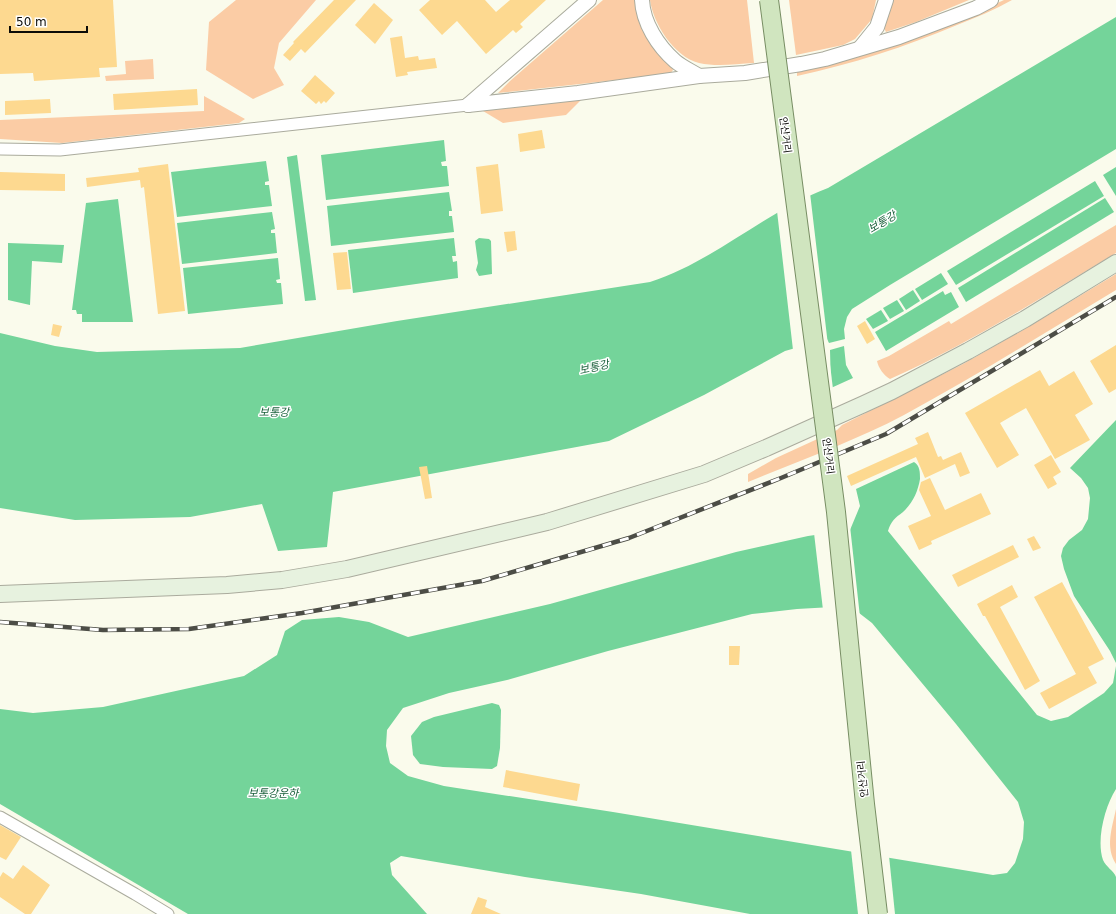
<svg xmlns="http://www.w3.org/2000/svg" width="1116" height="914" font-family="'DejaVu Sans','Noto Sans KR',sans-serif">
<style>
.green{fill:#fbcca5}
.water{fill:#74d49a;fill-rule:evenodd}
.pier{fill:#fafbec}
.building{fill:#fdd990}
.lines{fill:none;stroke-linecap:round;stroke-linejoin:round}
.minor-casing{stroke:#aaab9d;stroke-width:13}
.tertiary-casing{stroke:#aaab9d;stroke-width:16}
.secondary-casing{stroke:#aaab9d;stroke-width:18}
.minor{stroke:#fff;stroke-width:11}
.tertiary{stroke:#fff;stroke-width:14}
.secondary{stroke:#e7f2df;stroke-width:16}
.rail-casing{stroke:#4c4d46;stroke-width:4.5}
.rail{stroke:#fff;stroke-width:3;stroke-dasharray:9;stroke-linecap:butt}
.primary-bridge-casing{stroke:#778d63;stroke-width:20;stroke-linecap:butt}
.primary-bridge{stroke:#d0e5bf;stroke-width:18}
.labels{text-anchor:middle;stroke-width:3;stroke-linejoin:round;paint-order:stroke}
.street-label{font-size:10px;fill:#0c0c08;stroke:#fff}
.water-label{font-size:11px;font-style:italic;fill:#1c623d;stroke:#fff}
</style>
<rect width="100%" height="100%" fill="#fafbec"/>
<g class="green">
<path d="M236,0H316L279,43L274,68L284,85L253,99L206,70L209,22Z"/>
<path d="M603,0H637L651,42L660,56L671,65L673,70L670,74L498,93L510,81Z"/>
<path d="M650,0H747L754,63C735,64 717,67 699,63C674,57 653,23 650,0Z"/>
<path d="M789,0H876L872,19L855,39L843,45L796,55Z"/>
<path d="M893,0H969L916,22L886,32L884,28Z"/>
<path d="M1004,0H1012C994,10 975,18 957,25C905,47 852,64 797,76V71C869,57 938,31 1004,0Z"/>
<path d="M153,59L154,79L106,81L105,76L126,74L125,61Z"/>
<path d="M204,96L245,119L239,123L62,143L0,139V120L204,111Z"/>
<path d="M582,99L566,115L503,123L483,111Z"/>
<path d="M1116,225V253C1042,297 969,344 890,379C884,376 878,367 877,361L889,356L949,321L951,324Z"/>
<path d="M1116,274V290C1046,332 976,376 904,415C855,441 801,460 748,482V474L776,458L837,430L842,425L963,364L1030,326Z"/>
<path d="M1116,809V864C1105,847 1112,828 1116,809Z"/>
</g>
<g class="water">
<path d="M1116,17V149L890,285L852,309L847,317L844,329L845,339L829,343L827,339L785,351L704,395L609,441L333,492L327,547L278,551L262,504L190,517L75,520L0,508V333L55,346L97,352L240,348L397,321L650,282C715,261 764,212 828,188Z"/>
<path d="M444,140L446,161L441,162L442,166H447L449,186L326,200L321,155Z"/>
<path d="M297,155L316,300L305,301L287,157Z"/>
<path d="M266,161L269,181L265,182V185H269L272,206L177,217L171,172Z"/>
<path d="M1116,167V196L1103,175Z"/>
<path d="M1095,181L1104,196L956,285L947,271Z"/>
<path d="M449,192L452,211H449V216H452L454,232L331,246L327,206Z"/>
<path d="M1105,198L1114,212L966,302L958,288Z"/>
<path d="M118,199L133,322H82V314H77L76,310H72L86,203Z"/>
<path d="M272,212L275,229L271,230V233H275L277,253L182,264L177,223Z"/>
<path d="M454,238L456,256H452L453,262L457,261L458,278L353,293L348,250Z"/>
<path d="M479,238L489,239L491,241L492,274L479,276L476,270L478,263L475,241Z"/>
<path d="M8,243L64,245L62,263L32,261L30,305L8,300Z"/>
<path d="M278,258L280,279L276,280L277,283H281L283,304L188,314L183,268Z"/>
<path d="M941,273L948,284L922,300L915,289Z"/>
<path d="M913,290L920,301L906,310L899,299Z"/>
<path d="M943,291L945,295L951,292L959,307L886,351L875,332Z"/>
<path d="M897,300L904,311L890,319L883,308Z"/>
<path d="M881,310L888,321L873,329L866,319Z"/>
<path d="M844,346L846,365L853,378L831,388L830,350Z"/>
<path d="M1116,420V663L1110,651L1074,596L1064,569L1061,556L1063,548L1069,540L1082,530L1088,519L1090,498L1088,488L1081,478L1070,468Z"/>
<path d="M914,462C920,466 920,472 920,479C918,491 913,503 903,512C895,518 891,521 888,531L1037,715L1051,721L1068,717L1104,693L1113,683L1116,666V789C1105,806 1096,840 1103,860C1106,867 1114,871 1116,877C1116,881 1116,908 1116,914H750L641,894L525,877L401,856L390,863L392,875L427,914H188L0,804V709L33,713L103,707L244,676L277,655L285,631L302,620L339,617L369,622L408,637L550,604L736,552L808,536L850,530L860,506L856,489ZM850,606L872,623L956,724L1018,802L1024,822L1023,839L1015,863L1007,873L993,875L613,812L444,786L408,776L390,763L386,746L387,730L403,708L449,693L507,680L608,651L752,614L797,609Z"/>
<path d="M492,703L499,705L501,710L500,748L497,766L492,769L443,767L420,764L413,755L411,736L422,722L434,717Z"/>
</g>
<g class="pier">
<path d="M810,193L828,345L826,341L793,350L777,211Z"/>
<path d="M828,348L833,389L831,390L829,388Z"/>
<path d="M850,526L860,617L850,608L823,610L814,533L849,528Z"/>
<path d="M851,850L889,856L895,914H858Z"/>
</g>
<g class="building">
<path d="M0,0H113L117,67L99,68L100,77L34,81L33,73L0,74Z"/>
<path d="M334,0H356L305,53L301,49L290,61L283,55L294,43L293,42Z"/>
<path d="M430,0H485L496,12L510,0H546L520,24L523,27L516,33L513,30L486,54L457,21L442,35L419,10Z"/>
<path d="M374,3L393,20L375,44L355,25Z"/>
<path d="M402,36L405,58L418,56L419,60L435,58L437,68L407,72L408,75L396,77L390,38Z"/>
<path d="M315,75L335,93L326,103L324,101L321,104L319,101L316,104L301,91Z"/>
<path d="M197,89L198,105L114,110L113,94Z"/>
<path d="M50,99L51,113L5,115V101Z"/>
<path d="M542,130L545,148L520,152L518,134Z"/>
<path d="M168,164L185,311L158,314L144,187L141,188L140,180L87,187L86,178L139,172L138,168Z"/>
<path d="M498,164L503,211L481,214L476,167Z"/>
<path d="M0,172L65,174V191L0,190Z"/>
<path d="M515,231L517,250L507,252L504,232Z"/>
<path d="M347,252L351,289L337,290L333,253Z"/>
<path d="M865,321L875,339L867,344L857,326Z"/>
<path d="M53,324L62,326L59,337L51,335Z"/>
<path d="M1116,345V389L1109,393L1090,361Z"/>
<path d="M1040,370L1049,386L1074,371L1093,404L1075,415L1090,440L1055,459L1026,408L1000,423L1019,455L997,468L965,413Z"/>
<path d="M928,432L938,457L941,456L943,460L961,452L970,473L960,477L955,464L925,478L916,457L851,486L847,476L918,444L915,438Z"/>
<path d="M1051,455L1061,472L1053,477L1057,484L1048,489L1034,465Z"/>
<path d="M427,466L432,498L425,499L419,467Z"/>
<path d="M930,478L945,510L981,493L991,514L931,541L932,544L919,550L908,526L931,516L919,490L921,482Z"/>
<path d="M1034,536L1041,548L1033,551L1027,539Z"/>
<path d="M1013,545L1019,557L958,587L952,575Z"/>
<path d="M1062,582L1104,659L1088,667L1097,683L1049,709L1040,693L1076,674L1034,597Z"/>
<path d="M1012,585L1018,597L1000,607L1040,681L1025,690L985,616H983L977,604Z"/>
<path d="M729,646H740L739,665H729Z"/>
<path d="M506,770L580,784L577,801L503,787Z"/>
<path d="M0,825L21,837L6,860L0,857Z"/>
<path d="M23,865L50,885L31,914H25L0,897V877L3,872L13,879Z"/>
<path d="M478,897L487,900L485,907L501,914H471Z"/>
</g>
<g class="lines">
<g class="minor-casing">
<g id="minor">
<path d="M0,149L60,150L468,105"/>
<path d="M0,817L135,894L168,914"/>
</g>
</g>
<g class="tertiary-casing">
<g id="tertiary">
<path d="M642,0C643,23 658,46 675,61C682,67 691,71 699,76"/>
<path d="M860,48L877,27L886,0"/>
<path d="M468,105L578,93L699,76L745,73L801,64L825,59L899,37L976,8L991,0"/>
<path d="M468,105L589,0"/>
</g>
</g>
<g class="secondary-casing">
<path id="secondary" d="M0,594L227,585L282,580L347,569L547,522L704,474L766,448L864,404L892,391L968,351L1025,319L1116,263"/>
</g>
<use href="#minor" class="minor"/>
<use href="#tertiary" class="tertiary"/>
<use href="#secondary" class="secondary"/>
<g class="rail-casing">
<path id="rail" d="M0,622L103,630L189,629L302,613L482,581L629,538L781,478L886,434L1116,297"/>
</g>
<use href="#rail" class="rail"/>
<g class="primary-bridge-casing">
<path id="primary-bridge" d="M769,0L836,512L865,804L878,914"/>
</g>
<use href="#primary-bridge" class="primary-bridge"/>
</g>
<g class="labels">
<g class="street-label">
<text transform="translate(786 135) rotate(83)" y="4">안산거리</text>
<text transform="translate(829 456) rotate(83)" y="4">안산거리</text>
<text transform="translate(862 779) rotate(-96)" y="4">안산거리</text>
</g>
<g class="water-label">
<text transform="translate(882 222) rotate(-31)" y="4">보통강</text>
<text transform="translate(594 367) rotate(-13)" y="4">보통강</text>
<text x="274" y="416">보통강</text>
<text x="273" y="797">보통강운하</text>
</g>
</g>
<path d="M10 26v6h77v-6" fill="none" stroke="#0c0c08" stroke-width="2"/>
<text x="16" y="26" font-size="12" fill="#0c0c08" stroke="#ffffff" stroke-width="3" paint-order="stroke">50 m</text>
</svg>
